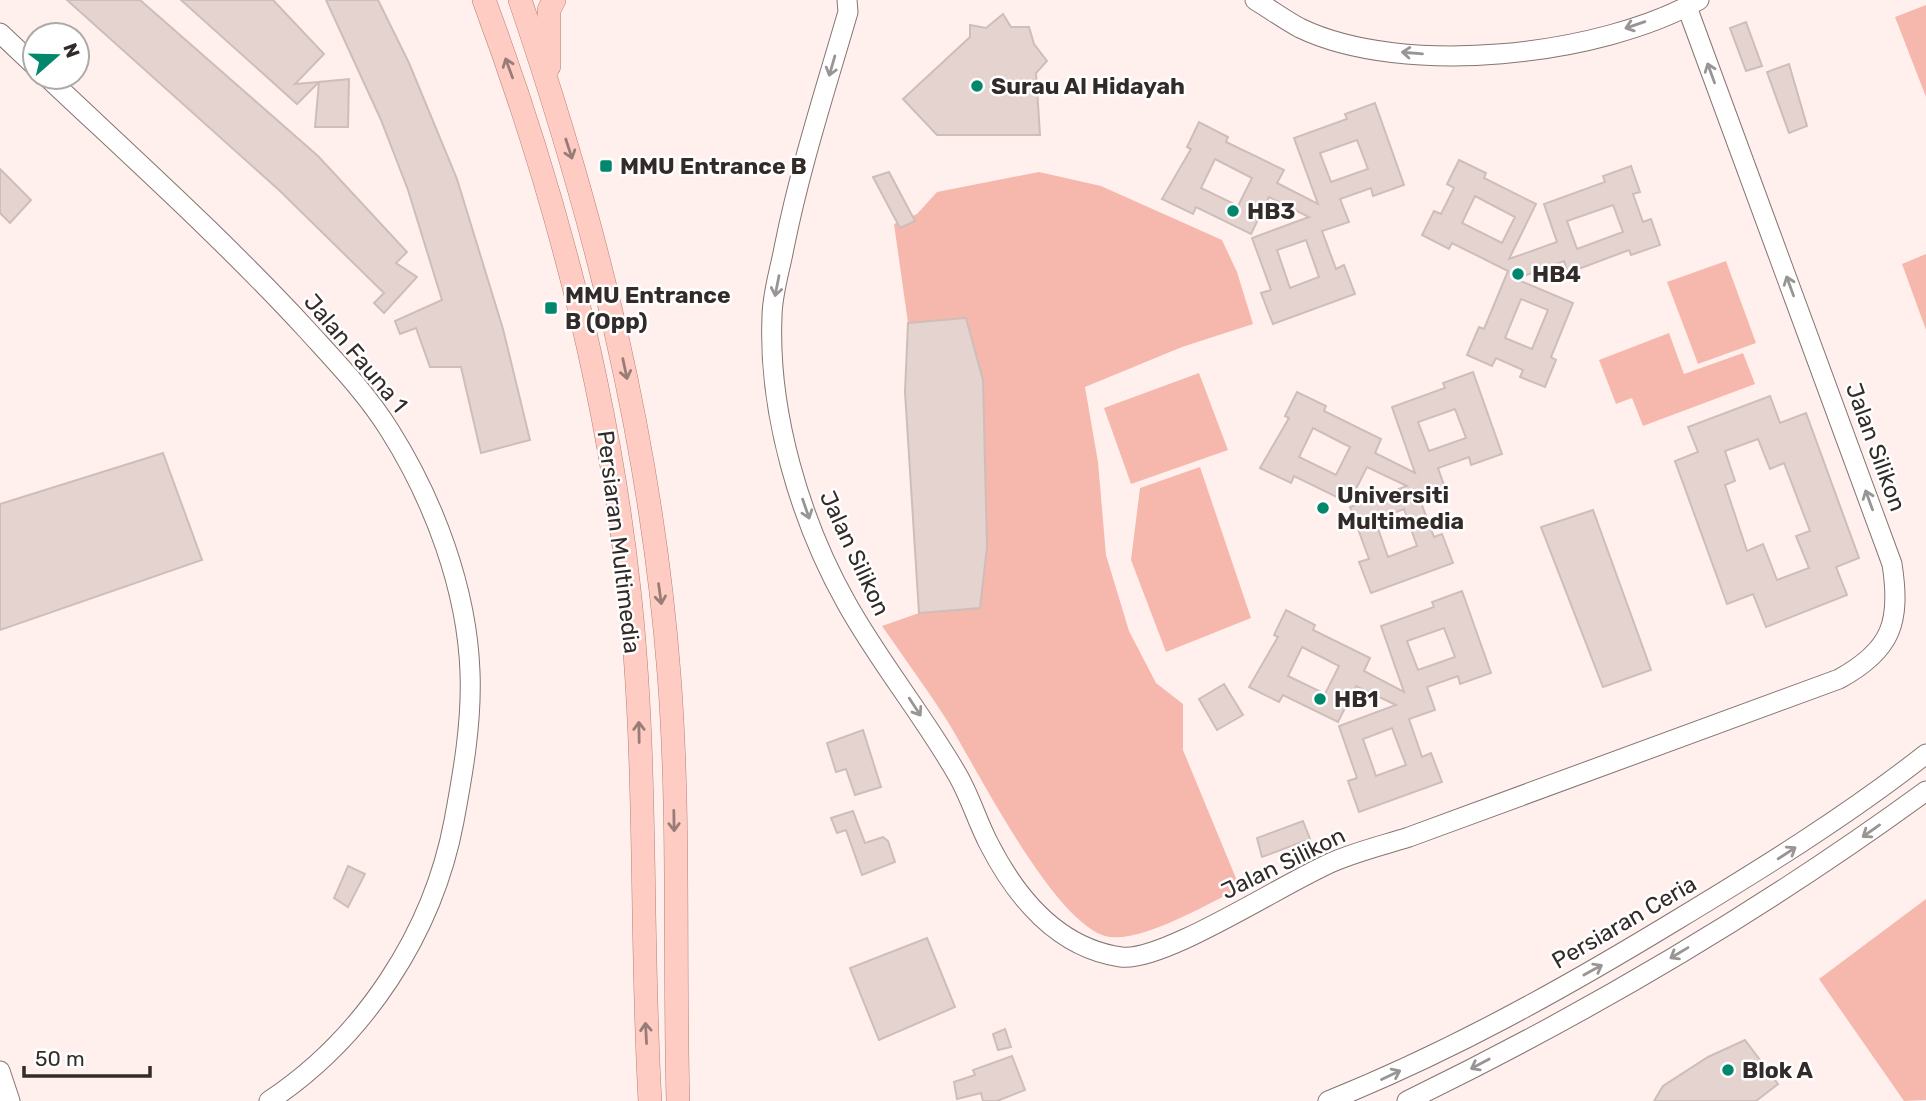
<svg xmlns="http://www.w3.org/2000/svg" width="1926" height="1101" font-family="Rubik,sans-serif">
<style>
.green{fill:#f6b8ad}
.building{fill:#e5d3d0;stroke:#cebdb9;stroke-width:2;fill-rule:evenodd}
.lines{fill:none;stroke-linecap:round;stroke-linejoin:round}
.tertiary-casing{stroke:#857572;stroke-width:21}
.primary-casing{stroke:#b77e73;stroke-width:24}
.tertiary{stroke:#fff;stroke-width:19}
.primary{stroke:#feccc3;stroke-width:23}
.oneway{stroke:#989594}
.oneway2{stroke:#987c76}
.poi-dot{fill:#01876b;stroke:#fff;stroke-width:2.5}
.labels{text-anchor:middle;stroke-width:5;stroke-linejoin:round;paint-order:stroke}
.poi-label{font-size:23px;font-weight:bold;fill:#322b2a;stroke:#fff;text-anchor:start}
.street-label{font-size:23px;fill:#322b2a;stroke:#fff}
</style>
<rect width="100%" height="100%" fill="#fff0ed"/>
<g class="green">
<path d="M1926,5V97L1895,17Z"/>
<path d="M1039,172L1101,186L1222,240L1237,272L1253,324L1182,347L1085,387L1098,462L1106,555L1129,631L1156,683L1183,704V750L1240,888C1209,903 1134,948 1102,935C1050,915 979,773 948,722C927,689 904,658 882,626L919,613L980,608L987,547L983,380L967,319L908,323L894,224L917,214L937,192Z"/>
<path d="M1926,254V330L1902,264Z"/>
<path d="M1726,261L1756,343L1698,364L1667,282Z"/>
<path d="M1669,333L1684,374L1743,353L1755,384L1643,426L1632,398L1616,404L1599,360Z"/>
<path d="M1199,373L1228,450L1131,484L1104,408Z"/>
<path d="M1200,467L1251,618L1166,652L1131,560L1140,488Z"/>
<path d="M1926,899V1100L1904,1101L1819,979Z"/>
</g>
<g class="building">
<path d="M67,0H140L318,156L407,252L396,263L417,277L384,313L374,303L384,293L280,191Z"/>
<path d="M181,0H273L324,54L295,84L319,82L297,104Z"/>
<path d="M326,0H378L409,63L457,179L503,329L530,440L481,453L461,367H430L416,328L400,334L395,321L442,300L408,190L381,120Z"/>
<path d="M1003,14L1011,27H1029L1034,44L1047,61L1036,73L1040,135H937L903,99L970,37V25L986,28Z"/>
<path d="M1746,22L1762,66L1746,71L1730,28Z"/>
<path d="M1789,64L1807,126L1789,133L1767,72Z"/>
<path d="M349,79L348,127H315L319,82Z"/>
<path d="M1375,103L1404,185L1373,196L1371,188L1340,199L1349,222L1322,231L1336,269L1344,265L1355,294L1273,324L1261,293L1271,290L1252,238L1309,217L1269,197L1251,234L1196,207L1193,214L1162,199L1191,149L1187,147L1199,122L1228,137L1226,142L1284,170L1277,183L1318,204L1294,138L1347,119L1345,114ZM1357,140L1368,169L1331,182L1320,153ZM1215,159L1252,178L1238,206L1201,188ZM1306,240L1319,277L1290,288L1277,250Z"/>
<path d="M1459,160L1486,173L1484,178L1536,204L1509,259L1557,242L1544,204L1605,182L1603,176L1631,166L1640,192L1633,194L1643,222L1651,219L1660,245L1631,255L1629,250L1568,273L1564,261L1516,279L1573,303L1551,357L1556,360L1545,387L1520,377L1523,370L1496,358L1492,366L1467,355L1479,327L1484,329L1508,271L1452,243L1449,249L1422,235L1434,211L1441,214L1454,188L1447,184ZM1475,196L1515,217L1502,243L1462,223ZM1613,205L1623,232L1577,249L1567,221ZM1521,299L1548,310L1532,349L1505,338Z"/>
<path d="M0,169L31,200L10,223L0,213Z"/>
<path d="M889,172L915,221L900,228L873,177Z"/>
<path d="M966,318L983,380L987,547L980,608L919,613L905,392L908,323Z"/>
<path d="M1473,372L1502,454L1471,465L1469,457L1438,468L1446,491L1420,500L1434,537L1442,534L1453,563L1371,593L1359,562L1369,559L1350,507L1407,486L1367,467L1349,503L1294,476L1291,483L1260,468L1289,418L1285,416L1297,392L1326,406L1324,411L1381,439L1375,453L1415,473L1392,407L1445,388L1443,383ZM1455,409L1466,438L1429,451L1418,422ZM1313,428L1350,447L1336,475L1299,457ZM1404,509L1417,546L1388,557L1375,520Z"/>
<path d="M1770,396L1780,423L1806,413L1859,558L1836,567L1847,595L1766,627L1753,594L1727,604L1675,461L1698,452L1688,427ZM1758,439L1770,469L1784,463L1810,531L1796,536L1809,568L1777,580L1763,544L1747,551L1725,485L1735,481L1725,451Z"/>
<path d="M163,453L202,560L0,630V504Z"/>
<path d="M1593,510L1651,670L1603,687L1541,527Z"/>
<path d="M1462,591L1491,673L1460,684L1458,676L1427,687L1435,710L1409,719L1422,757L1431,753L1442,782L1359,812L1348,781L1357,778L1339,726L1396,705L1356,686L1338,722L1283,695L1279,702L1249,687L1278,637L1274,635L1286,610L1315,625L1313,630L1370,658L1364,671L1404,692L1381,626L1434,607L1432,602ZM1444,628L1455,657L1418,670L1407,641ZM1302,647L1339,666L1325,694L1288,676ZM1392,728L1406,765L1376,776L1363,739Z"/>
<path d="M1224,684L1243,715L1217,730L1199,699Z"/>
<path d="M863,730L881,787L855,795L846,769L836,772L827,743Z"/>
<path d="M853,811L865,843L883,837L888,841L895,862L862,875L846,830L837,833L831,818Z"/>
<path d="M1303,821L1310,839L1262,857L1257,838Z"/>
<path d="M348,866L365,874L348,907L334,898Z"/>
<path d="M927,938L955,1007L879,1040L850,968Z"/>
<path d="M1005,1029L1011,1047L998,1050L993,1034Z"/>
<path d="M1745,1040L1778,1084L1756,1101H1654L1663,1086L1708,1057Z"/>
<path d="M1012,1056L1025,1090L997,1101H983L981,1093L957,1099L954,1082L975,1075L973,1070Z"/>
</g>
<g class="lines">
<g class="tertiary-casing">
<g id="tertiary">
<path d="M847,0L848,12C825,91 800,168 784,248C780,270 772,294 772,317C768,412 800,521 847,604C880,663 923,715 957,774C970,796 977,821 989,844C1016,897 1058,948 1121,957C1163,963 1288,880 1335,861C1359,851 1384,845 1409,837L1839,679C1892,650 1901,622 1892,564L1687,7"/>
<path d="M1255,0C1270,9 1285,20 1300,28C1404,78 1601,56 1699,0"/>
<path d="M0,33L35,66"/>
<path d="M47,77C135,160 225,241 307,330C336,362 367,394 390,431C434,501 467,589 470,672C472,722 463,773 454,821C433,933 364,1038 269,1101"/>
<path d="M0,1071L10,1101"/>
<path d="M1328,1101C1450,1052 1563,989 1675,921C1761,869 1847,816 1926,754"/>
<path d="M1407,1101C1588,1013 1763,910 1926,791"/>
</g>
</g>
<g class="primary-casing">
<g id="primary">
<path d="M484,0C555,191 607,386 629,589C648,759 640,931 650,1101"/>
<path d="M520,0C595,220 651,441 669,674C680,816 674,959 678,1101"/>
<path d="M549,66V10L554,0"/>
</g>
</g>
<use href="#tertiary" class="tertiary"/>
<use href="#primary" class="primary"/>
</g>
<defs><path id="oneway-shaft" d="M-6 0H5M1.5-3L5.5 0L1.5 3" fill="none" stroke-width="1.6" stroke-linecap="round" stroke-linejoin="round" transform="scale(1.75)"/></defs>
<g class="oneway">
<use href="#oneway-shaft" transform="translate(1635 25) rotate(161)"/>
<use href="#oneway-shaft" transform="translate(1412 53) rotate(-175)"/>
<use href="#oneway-shaft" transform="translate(832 66) rotate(106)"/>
<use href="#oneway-shaft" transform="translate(1711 73) rotate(-110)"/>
<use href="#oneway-shaft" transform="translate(777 286) rotate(101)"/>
<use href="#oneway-shaft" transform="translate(1790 286) rotate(-110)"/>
<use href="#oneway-shaft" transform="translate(1869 500) rotate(-110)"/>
<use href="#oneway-shaft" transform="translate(806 509) rotate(71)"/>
<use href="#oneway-shaft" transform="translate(915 707) rotate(57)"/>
<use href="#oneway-shaft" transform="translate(1871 831) rotate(145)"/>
<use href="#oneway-shaft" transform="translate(1787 853) rotate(-33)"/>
<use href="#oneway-shaft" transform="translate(1679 953) rotate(149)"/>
<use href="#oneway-shaft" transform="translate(1593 970) rotate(-29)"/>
<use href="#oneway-shaft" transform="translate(1480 1064) rotate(152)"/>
<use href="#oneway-shaft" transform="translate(1391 1075) rotate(-25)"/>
</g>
<g class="oneway2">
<use href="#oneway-shaft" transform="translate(509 68) rotate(-110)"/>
<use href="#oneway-shaft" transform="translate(569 149) rotate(72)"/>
<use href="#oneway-shaft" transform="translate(625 369) rotate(78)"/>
<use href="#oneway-shaft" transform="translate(660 594) rotate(82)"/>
<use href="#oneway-shaft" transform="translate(639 732) rotate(-91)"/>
<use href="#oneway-shaft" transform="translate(674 821) rotate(89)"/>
<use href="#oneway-shaft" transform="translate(646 1033) rotate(-93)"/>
</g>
<g class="poi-dot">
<circle cx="977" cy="86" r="7"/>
<rect x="599" y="159" width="14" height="14" rx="3.5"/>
<circle cx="1233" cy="211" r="7"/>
<circle cx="1518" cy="274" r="7"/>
<rect x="544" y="301" width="14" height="14" rx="3.5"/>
<circle cx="1323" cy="508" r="7"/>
<circle cx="1320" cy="699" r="7"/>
<circle cx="1728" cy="1070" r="7"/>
</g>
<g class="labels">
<g class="poi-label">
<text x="991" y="94">Surau Al Hidayah</text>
<text x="620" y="174">MMU Entrance B</text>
<text x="1247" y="219">HB3</text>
<text x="1532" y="282">HB4</text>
<text x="565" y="303">MMU Entrance<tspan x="565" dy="26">B (Opp)</tspan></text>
<text x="1337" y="503">Universiti<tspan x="1337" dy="26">Multimedia</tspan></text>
<text x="1334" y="707">HB1</text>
<text x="1742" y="1078">Blok A</text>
</g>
<g class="street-label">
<text transform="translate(356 353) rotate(50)" y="8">Jalan Fauna 1</text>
<text transform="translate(1876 447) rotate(70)" y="8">Jalan Silikon</text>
<text transform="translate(619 542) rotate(83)" y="8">Persiaran Multimedia</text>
<text transform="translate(855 553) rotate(65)" y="8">Jalan Silikon</text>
<text transform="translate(1283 863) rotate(-26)" y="8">Jalan Silikon</text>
<text transform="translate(1624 922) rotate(-30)" y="8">Persiaran Ceria</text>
</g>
</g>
<g transform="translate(56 56) rotate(70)"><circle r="33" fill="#ffffff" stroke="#adaaaa" stroke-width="2"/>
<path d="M0-5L12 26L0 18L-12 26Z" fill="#01876b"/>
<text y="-10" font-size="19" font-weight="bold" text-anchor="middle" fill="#322b2a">N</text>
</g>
<path d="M24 1066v10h126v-10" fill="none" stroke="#322b2a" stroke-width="3.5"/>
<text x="35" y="1066" font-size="21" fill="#322b2a" stroke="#ffffff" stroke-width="5" paint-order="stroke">50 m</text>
</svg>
